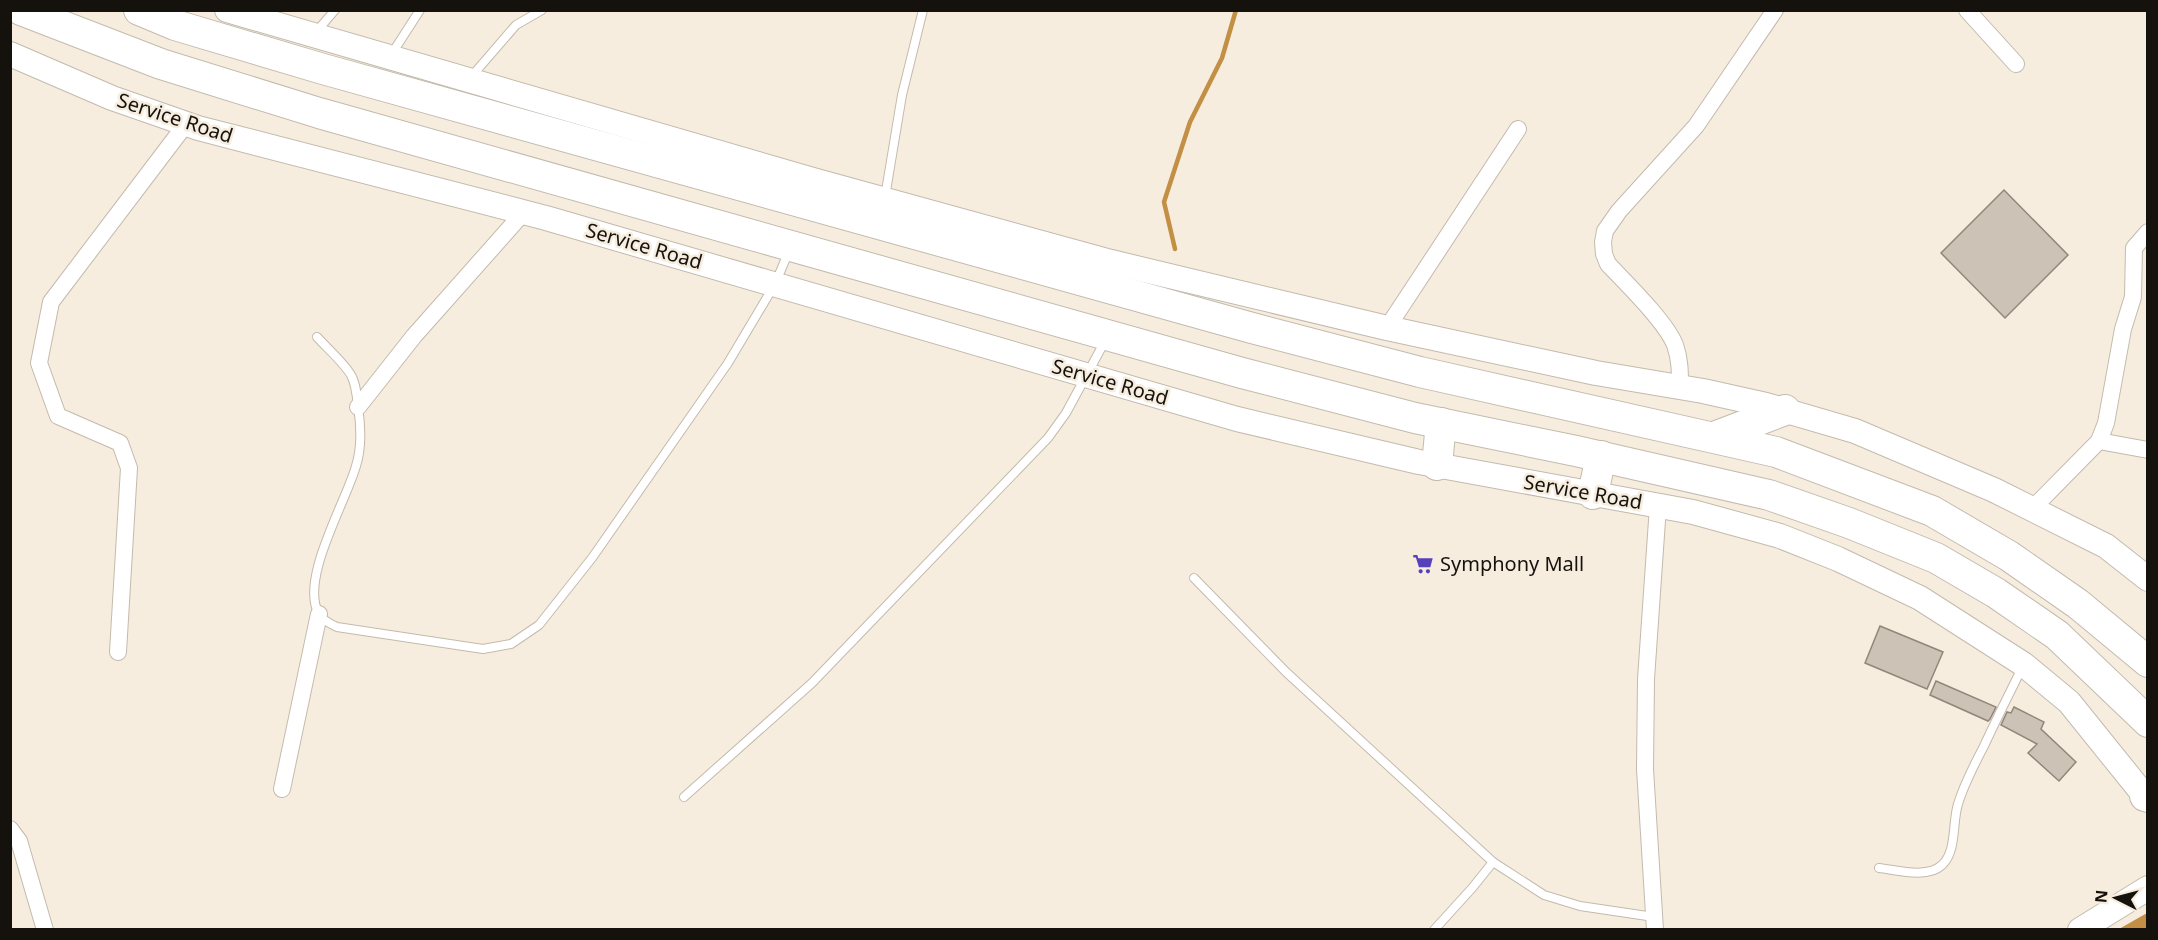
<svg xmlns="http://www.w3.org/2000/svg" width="2158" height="940" font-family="'Noto Sans',sans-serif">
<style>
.water{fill:#c28f44}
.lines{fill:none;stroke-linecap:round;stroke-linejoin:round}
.stream{stroke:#c28f44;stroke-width:4.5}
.building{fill:#ccc2b5;stroke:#90877a;stroke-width:1.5}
.lane-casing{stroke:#c3baad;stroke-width:10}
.street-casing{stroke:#c3baad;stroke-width:18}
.secondary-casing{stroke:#c3baad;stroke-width:26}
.highway-casing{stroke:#c3baad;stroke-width:32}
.lane{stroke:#fff;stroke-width:8}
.street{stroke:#fff;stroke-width:16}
.secondary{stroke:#fff;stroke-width:24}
.highway{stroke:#fff;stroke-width:30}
.labels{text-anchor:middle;stroke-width:5;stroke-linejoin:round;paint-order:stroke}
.street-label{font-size:20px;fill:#15120d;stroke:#f7eddf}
.poi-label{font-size:20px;fill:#15120d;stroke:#f7eddf;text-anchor:start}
</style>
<rect width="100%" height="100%" fill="#f7eddf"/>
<path class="water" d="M2147,913V929H2119Z"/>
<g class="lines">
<path class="stream" d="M1175,249L1164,202L1190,122L1222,58L1236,10"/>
</g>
<g class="building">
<path d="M2004,190L2068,255L2005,318L1941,253Z"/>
<path d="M1880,626L1943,652L1927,689L1865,663Z"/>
<path d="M1936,681L1996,707L1990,719L1988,721L1930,695Z"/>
<path d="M2014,707L2044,722L2041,729L2076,762L2059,781L2028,753L2037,744L2001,725L2007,712L2011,713Z"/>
</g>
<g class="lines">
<g class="lane-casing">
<g id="lane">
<path d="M316,32L335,10"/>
<path d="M391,55L420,10"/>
<path d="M471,77L516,25L542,10"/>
<path d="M885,197L902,95L923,10"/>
<path d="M317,337C328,349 343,362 351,375C356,384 357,396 358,407C361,426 362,447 356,466C346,502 299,580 319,614C323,621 331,624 337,627L483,649L511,644L539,625L592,558L728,363L775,284L789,251"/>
<path d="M1194,578L1286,672L1493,862L1544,895L1580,906L1654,917"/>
<path d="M684,797L812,683L1048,438L1066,413L1105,341"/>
<path d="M1879,868C1897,870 1927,879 1942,865C1957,851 1952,823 1958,804C1964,784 1974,765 1984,746C1996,720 2009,694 2022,668"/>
<path d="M1434,930L1473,887L1493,862"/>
</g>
</g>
<g class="street-casing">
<g id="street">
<path d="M1967,10L2016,64"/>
<path d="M1387,328L1518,129"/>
<path d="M1680,387C1680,372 1680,359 1675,345C1666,322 1626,283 1608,264L1604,254L1603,242L1605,231L1619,211L1696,126L1775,10"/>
<path d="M358,407L414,336L524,212"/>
<path d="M2099,441L2148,450"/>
<path d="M2032,509L2099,441L2106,423L2123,329L2133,297L2134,248L2148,232"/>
<path d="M118,652L129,468L120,443L58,416L39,363L51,302L186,124"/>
<path d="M282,789L319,614"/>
<path d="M10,829L19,841L45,930"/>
<path d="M1655,930L1645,769L1646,679L1658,506"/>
</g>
</g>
<g class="secondary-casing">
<g id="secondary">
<path d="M227,10L813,180L1111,262L1387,328L1596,373L1703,391L1766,405L1855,431L1994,490L2106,546L2148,579"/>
<path d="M10,54L112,98L198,128L546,218L1237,419L1419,462L1693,512L1780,536L1838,559L1920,598L2023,664L2069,702L2148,800"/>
<path d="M2080,930L2148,888"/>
</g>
</g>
<g class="highway-casing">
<g id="highway">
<path d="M21,10L161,64L319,113L1242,373L1415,418L1576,451L1769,495L1849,523L1936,558L1996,593L2057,635L2148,722"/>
<path d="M139,10L175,25L323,69L1252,328L1420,372L1776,452L1932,511L2009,556L2078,604L2148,662"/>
<path d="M1714,437L1785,410"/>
<path d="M1437,465L1441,423"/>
<path d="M1593,494L1601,456"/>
<path d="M2145,796L2148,794"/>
</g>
</g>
<use href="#lane" class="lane"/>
<use href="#street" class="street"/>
<use href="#secondary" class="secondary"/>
<use href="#highway" class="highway"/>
</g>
<defs>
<g id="supermarket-bare" transform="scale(1.62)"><path d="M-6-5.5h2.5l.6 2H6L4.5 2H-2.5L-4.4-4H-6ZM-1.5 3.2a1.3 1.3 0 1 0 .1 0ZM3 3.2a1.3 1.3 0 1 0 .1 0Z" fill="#5541b9" stroke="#f7eddf" stroke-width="2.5" paint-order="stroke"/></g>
</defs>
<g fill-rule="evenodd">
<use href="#supermarket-bare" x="1423" y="564"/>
</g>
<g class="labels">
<g class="street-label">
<text transform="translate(175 118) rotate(18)" y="7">Service Road</text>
<text transform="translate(644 246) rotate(16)" y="7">Service Road</text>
<text transform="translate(1110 382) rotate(16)" y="7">Service Road</text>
<text transform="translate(1583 492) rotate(10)" y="7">Service Road</text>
</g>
<g class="poi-label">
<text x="1440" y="571">Symphony Mall</text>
</g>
</g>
<rect width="2158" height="940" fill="none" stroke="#15120d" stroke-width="24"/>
<g transform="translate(2116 898) rotate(276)" stroke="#f7eddf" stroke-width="4.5" paint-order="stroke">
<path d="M0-4.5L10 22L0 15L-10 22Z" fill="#15120d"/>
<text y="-9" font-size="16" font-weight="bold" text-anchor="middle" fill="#15120d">N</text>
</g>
</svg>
